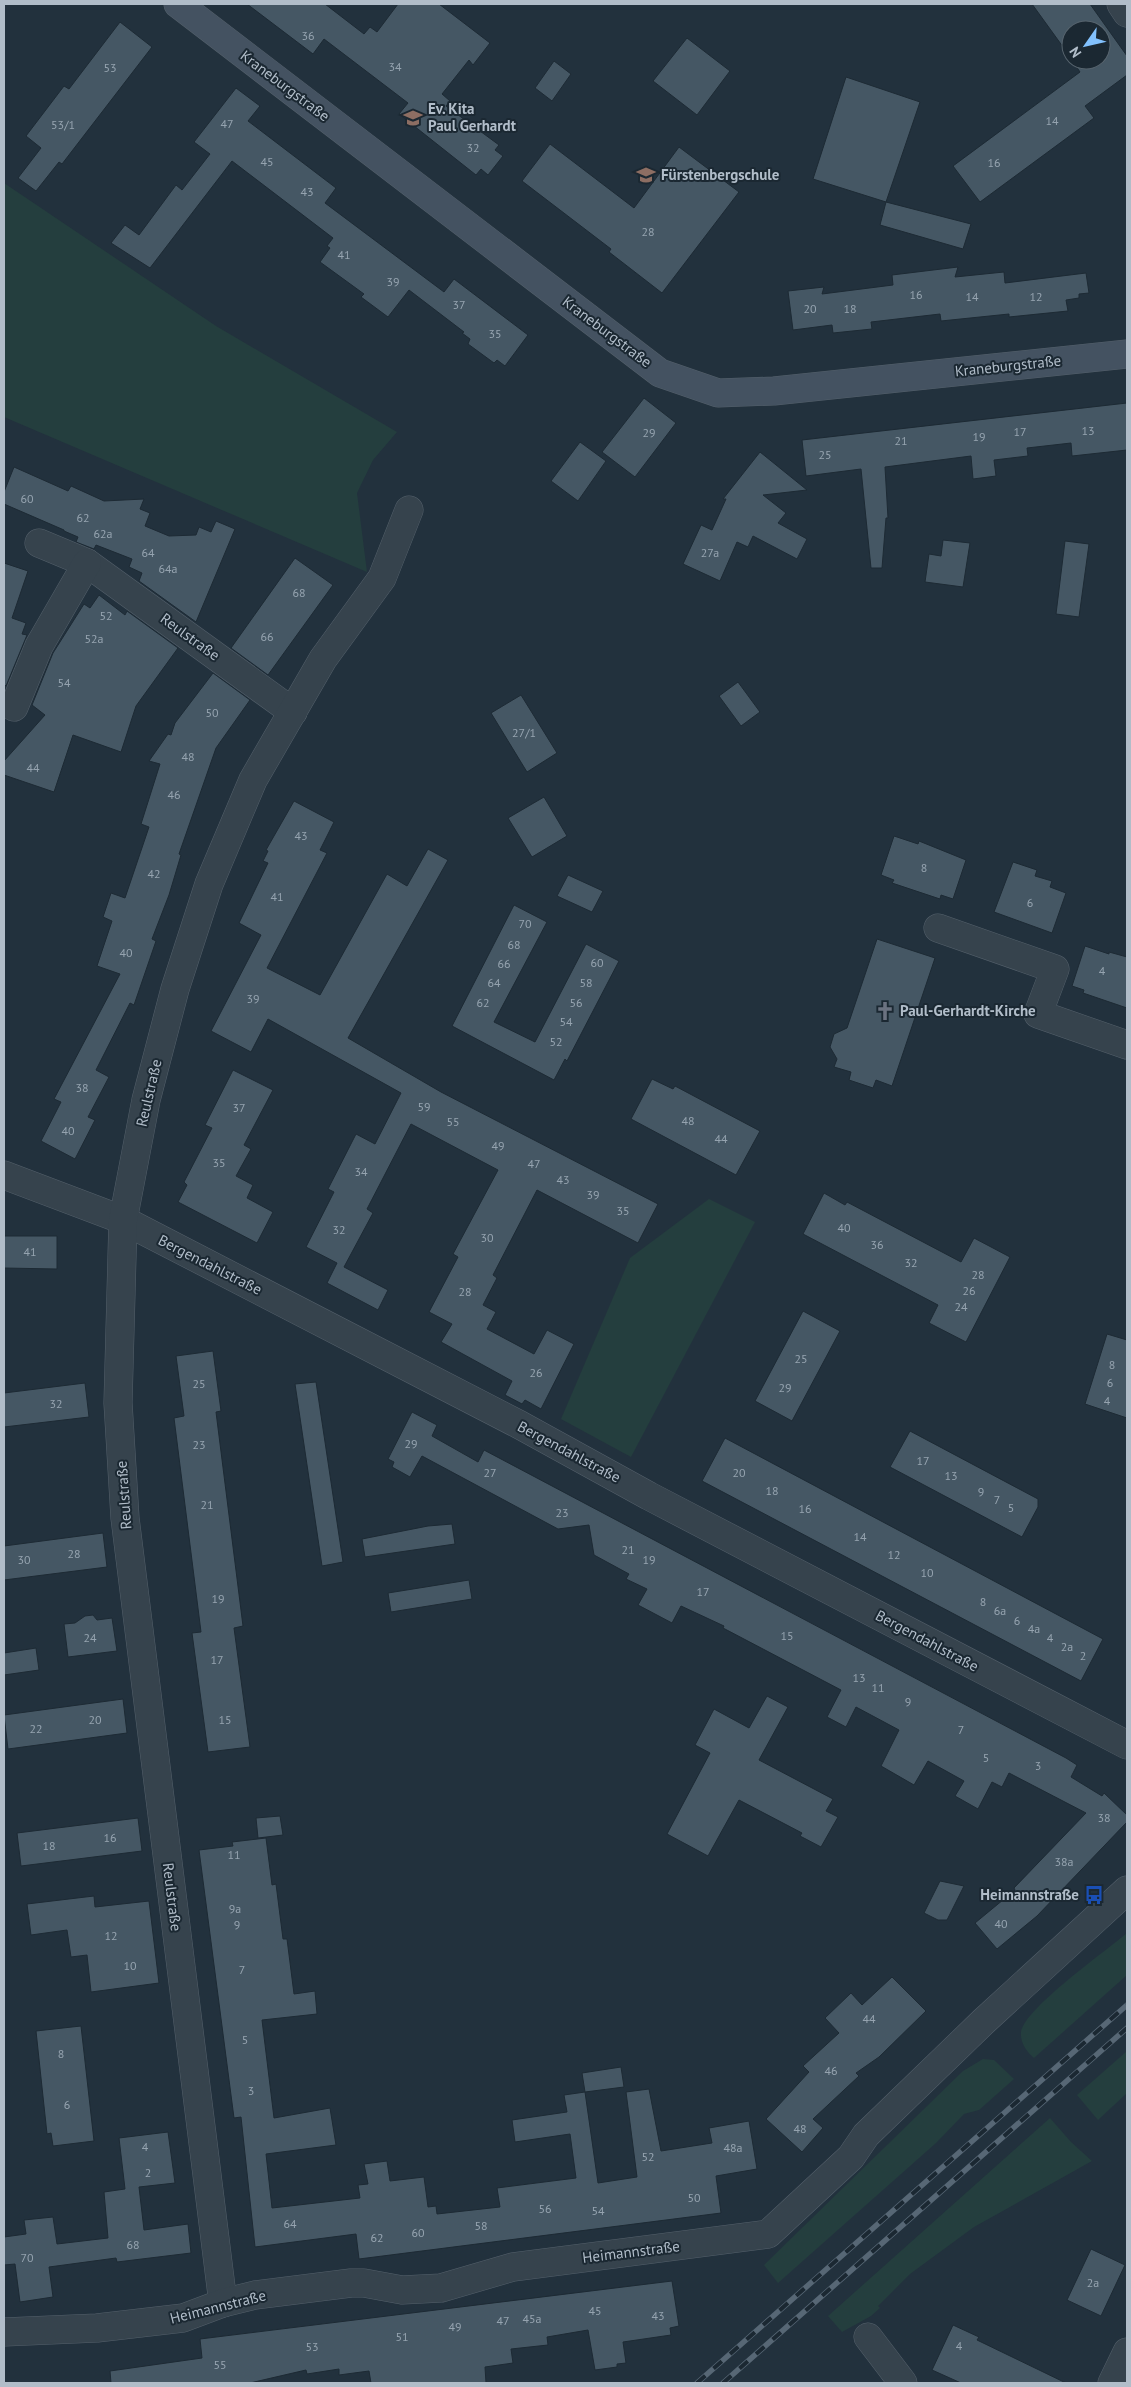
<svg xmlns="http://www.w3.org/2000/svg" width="1131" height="2387" font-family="'PT Sans',sans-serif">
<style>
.green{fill:#243e3e}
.building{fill:#455764;stroke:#1d2a34}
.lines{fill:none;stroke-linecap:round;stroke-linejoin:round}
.street-casing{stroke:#54606b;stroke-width:29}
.secondary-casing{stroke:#54606b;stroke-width:29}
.street{stroke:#36434d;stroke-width:28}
.secondary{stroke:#445261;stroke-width:28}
.rail-casing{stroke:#576775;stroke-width:5.5}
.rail{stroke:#1b2832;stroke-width:4;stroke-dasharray:11;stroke-linecap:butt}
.labels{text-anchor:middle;stroke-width:4;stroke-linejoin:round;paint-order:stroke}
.number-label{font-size:12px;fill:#96a4b0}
.street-label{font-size:15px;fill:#b1bdc9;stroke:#1b2832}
.poi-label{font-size:15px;font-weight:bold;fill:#b1bdc9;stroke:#1b2832;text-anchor:start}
</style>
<rect width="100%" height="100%" fill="#22313d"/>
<g class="green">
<path d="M4,183L216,326L397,432L373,460L357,493L367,572L4,417Z"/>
<path d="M709,1199L755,1222L631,1457L561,1419L630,1258Z"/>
<path d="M1127,1933V1975L1034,2058C1026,2051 1020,2042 1021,2032C1025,2008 1106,1951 1127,1933Z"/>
<path d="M1127,2051V2093L1098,2120L1077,2095Z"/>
<path d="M983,2059L994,2060L1014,2079L979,2110L964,2114L936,2143L778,2283L764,2265L963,2071Z"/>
<path d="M1050,2118L1071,2142L1092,2161L974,2227L910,2274L878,2306L880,2308L871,2316L842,2332L828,2316Z"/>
</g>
<g class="building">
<path d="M247,4H325L364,34L370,27L377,32L398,4H439L490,43L473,65L469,60L442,94L450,101L446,106L499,145L495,150L503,156L488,175L481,169L476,175L399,114L408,103L324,39L313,54Z"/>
<path d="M1032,4H1090L1127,56V75L1085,106L1094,118L980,202L953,166L1080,72L1072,60H1101V30H1071V58Z"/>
<path d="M120,22L152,47L62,164L59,162L36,191L18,178L41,148L26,136L64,86L69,89Z"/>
<path d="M687,38L730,71L697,115L653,81Z"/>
<path d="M554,61L571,74L552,101L535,88Z"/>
<path d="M846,77L920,102L886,202L971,224L963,249L880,225L886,202L813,179Z"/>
<path d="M236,88L260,106L248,121L336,188L325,203L444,292L454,279L528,335L505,366L497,360L494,363L468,344L470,339L462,333L464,332L409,290L388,317L361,297L364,294L320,262L330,248L327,246L333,238L232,161L150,268L111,243L125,225L139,235L176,185L182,190L210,154L194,142Z"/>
<path d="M550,144L634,208L679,147L739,192L662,293L609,252L611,249L522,181Z"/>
<path d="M958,267L955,277L1004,272L1005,283L1086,273L1089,293L1079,294V298L1066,300L1068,311L1009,317V314L941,321L940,314L871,322L872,329L833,333L832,325L793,330L788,291L824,287L822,294L893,285L892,275Z"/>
<path d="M644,398L676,423L635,477L602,452Z"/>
<path d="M1127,403V450L1072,456L1071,443L1027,448L1028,456L994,460L996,476L973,479L971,456L885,467L888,518H886L882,568H871L861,469L806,476L802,440Z"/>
<path d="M580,442L606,461L578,501L551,481Z"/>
<path d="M760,452L807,490L763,495L786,513L778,523L807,539L797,559L753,536L748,547L737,542L720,581L683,564L701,525L712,530L726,499H723Z"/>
<path d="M14,467L68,491L71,486L104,501L144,499L140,509L150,513L145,526L169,536L196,535L199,527L211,532L216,521L235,529L196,622L139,581L142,573L129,567L132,559L96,545L94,549L76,542L78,537L64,531V530L4,504V492Z"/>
<path d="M943,540L970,543L963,587L925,582L929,554L941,556Z"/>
<path d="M1065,541L1089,544L1079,617L1056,614Z"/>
<path d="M295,558L333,585L268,675L231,648Z"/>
<path d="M4,563L28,571L12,618L26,623L22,634L27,635L6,686L4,684Z"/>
<path d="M99,595L125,615L127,611L178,648L136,706L121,752L73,735L54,792L4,775V761L45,715L32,705L53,653L84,604L90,608Z"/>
<path d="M213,673L250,700L216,748L179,854L181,855L169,895L152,939L156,941L134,1005L130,1003L96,1070L109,1077L88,1117L95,1120L75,1159L41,1141L61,1102L54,1099L120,974L97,966L112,921L103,917L111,893L125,898L149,827L141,824L160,764L149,761L168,734L171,735L175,723Z"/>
<path d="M738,682L760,712L741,726L719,696Z"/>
<path d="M521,695L557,753L527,772L491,713Z"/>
<path d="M544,797L567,836L532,857L508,818Z"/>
<path d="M294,801L334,822L320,850L327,853L267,968L320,995L387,874L407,886L428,849L448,860L348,1038L441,1092L658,1204L638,1243L537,1190L493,1275L497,1278L483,1305L496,1312L487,1329L534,1354L547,1330L574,1344L541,1409L525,1400L522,1404L505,1395L512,1381L441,1342L452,1324L429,1312L458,1257L453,1254L498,1170L411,1124L367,1209L373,1213L344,1267L388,1290L378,1310L327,1283L337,1263L306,1247L334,1192L328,1189L356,1134L375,1144L401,1093L268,1019L251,1052L211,1031L261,935L239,923L268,863L263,861L268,851L266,850Z"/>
<path d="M894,836L918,844L919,841L966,860L953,899L941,895L940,899L892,883L894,880L881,875Z"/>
<path d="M1013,862L1037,870L1035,876L1052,881L1050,887L1066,893L1052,933L994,912Z"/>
<path d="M568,875L603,891L592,912L557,896Z"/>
<path d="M514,905L547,922L494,1022L535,1042L586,944L619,961L567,1061L565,1059L554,1080L452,1026Z"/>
<path d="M877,939L935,958L892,1086L876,1080L873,1088L849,1080L851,1072L834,1067L837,1059L830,1047L834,1034L847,1028Z"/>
<path d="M1085,946L1109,954V952L1127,957V1008L1083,993L1084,990L1072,986Z"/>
<path d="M233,1070L273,1090L244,1145L251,1149L236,1176L253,1185L247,1198L273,1212L257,1243L178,1202L187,1185L184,1182L212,1128L205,1125Z"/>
<path d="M652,1079L673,1089L675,1086L760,1131L736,1175L631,1119Z"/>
<path d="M824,1193L845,1205L847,1202L961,1262L974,1238L1010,1257L966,1342L929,1323L938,1305L803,1234Z"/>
<path d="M4,1236H57V1269L4,1268Z"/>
<path d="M803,1311L840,1331L792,1421L755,1401Z"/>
<path d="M1107,1334L1127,1340V1418L1085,1404Z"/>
<path d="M213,1351L221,1411L216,1412L243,1626L234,1628L250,1747L208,1752L192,1633L201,1632L174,1418L184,1416L176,1356Z"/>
<path d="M316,1382L343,1562L322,1566L295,1384Z"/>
<path d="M85,1383L89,1417L4,1427V1393Z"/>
<path d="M412,1412L437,1425L432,1436L478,1462L484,1450L1066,1758L1077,1765L1071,1777L1102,1796L1104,1793L1127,1815V1822L1037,1916L997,1949L975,1923L1015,1890L1014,1888L1086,1813L1009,1773L1002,1787L992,1782L978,1809L955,1796L964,1781L928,1761L914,1785L881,1766L899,1730L856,1707L846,1727L827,1717L841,1690L723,1628L724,1626L681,1606L672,1623L638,1605L647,1589L626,1579L629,1574L594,1555L589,1525L558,1529L422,1456L410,1477L392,1467L394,1462L388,1459Z"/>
<path d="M910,1431L1038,1499V1507L1022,1537L890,1467Z"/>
<path d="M725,1438L1103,1639L1081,1681L702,1481Z"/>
<path d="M452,1524L455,1544L365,1557L362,1539L428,1526Z"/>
<path d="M103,1533L107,1567L4,1580V1546Z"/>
<path d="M469,1580L472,1599L391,1612L388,1593Z"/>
<path d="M93,1615L97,1620L112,1618L117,1651L68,1657L64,1624L75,1623L85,1616Z"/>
<path d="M36,1648L39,1670L4,1675V1653Z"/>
<path d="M767,1696L788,1707L759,1760L833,1799L826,1811L838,1817L821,1847L800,1836L802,1833L739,1800L708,1856L667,1834L710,1753L695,1745L714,1709L749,1728Z"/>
<path d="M123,1699L127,1733L8,1749L4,1715Z"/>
<path d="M280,1816L283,1835L258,1838L256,1818Z"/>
<path d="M138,1818L142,1851L21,1866L17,1833Z"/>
<path d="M266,1838L272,1885L276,1884L283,1939H287L294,1994L315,1991L317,2014L262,2020L274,2118L330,2108L336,2145L266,2154L272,2208L360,2198L358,2185L368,2184L364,2164L387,2161L390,2181L424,2177L428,2207L436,2206L437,2214L500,2207L497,2188L576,2178L570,2134L515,2142L512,2120L567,2112L564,2095L585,2092L598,2183L637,2177L626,2092L649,2089L661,2151L712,2143L709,2128L749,2121L757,2169L716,2176L721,2213L359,2259L356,2234L255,2247L241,2117L234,2118L199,1850L233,1846L232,1842Z"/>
<path d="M940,1881L964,1886L947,1920H938L924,1913Z"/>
<path d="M94,1896L95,1907L149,1901L159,1983L91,1992L87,1955L71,1957L67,1930L31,1935L27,1904Z"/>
<path d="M892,1977L926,2011L879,2057L856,2073L859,2076L813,2119L823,2128L802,2152L766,2119L809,2072L803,2066L839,2033L825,2018L851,1993L862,2005Z"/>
<path d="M81,2026L94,2141L53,2146L51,2133L47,2134L36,2031Z"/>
<path d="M621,2067L624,2087L585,2092L582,2073Z"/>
<path d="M168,2132L175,2183L139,2187L144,2230L188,2224L191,2253L117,2262L116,2258L49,2267L53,2297L20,2302L15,2264L4,2265V2237L26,2234L24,2220L53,2217L57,2244L108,2238L104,2192L125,2189L119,2138Z"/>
<path d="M1091,2249L1125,2265L1101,2316L1067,2300Z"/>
<path d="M672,2281L679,2326L670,2328L671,2335L623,2342L626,2363L617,2364V2367L595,2370L588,2330L547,2337L548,2345L511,2349L513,2363L485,2367L486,2383H371L369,2371L339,2375V2369L307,2374L306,2370L250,2383H111L110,2371L202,2358L200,2339Z"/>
<path d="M953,2325L979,2337L977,2340L1066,2383H961L932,2370Z"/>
</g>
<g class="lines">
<g class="street-casing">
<g id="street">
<path d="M1121,4L1127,13"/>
<path d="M39,543L87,563L293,712"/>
<path d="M14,707L39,646L87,563"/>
<path d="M938,928L1055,969L1038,1014L1127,1045"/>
<path d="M4,1175L123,1220L520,1425L649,1496L1127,1745"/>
<path d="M223,2303L125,1518L118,1403L123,1220L146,1100L175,989L209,884L253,780L323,659L382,578L409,510"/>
<path d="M4,2332L97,2328L183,2318L223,2303L255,2295L351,2283H364L402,2290L441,2288L513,2267L768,2234L851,2157L866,2135L984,2021L1127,1890"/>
<path d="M868,2337L903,2383"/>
<path d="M1112,2383L1127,2352"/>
</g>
</g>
<g class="secondary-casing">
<path id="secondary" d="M178,4L660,373L718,393L774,391L1127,354"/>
</g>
<use href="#street" class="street"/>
<use href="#secondary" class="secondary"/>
<g class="rail-casing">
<g id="rail">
<path d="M697,2383L1127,2005"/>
<path d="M723,2383L1127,2028"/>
</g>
</g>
<use href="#rail" class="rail"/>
</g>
<defs>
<g id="school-bare" transform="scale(1.5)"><path d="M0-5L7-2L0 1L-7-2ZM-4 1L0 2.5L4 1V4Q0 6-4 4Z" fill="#8d6e63" stroke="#1b2832" stroke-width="2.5" paint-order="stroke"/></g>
<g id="church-bare" transform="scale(1.5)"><path d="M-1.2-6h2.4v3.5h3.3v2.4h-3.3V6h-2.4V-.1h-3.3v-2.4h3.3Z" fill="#6b7280" stroke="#1b2832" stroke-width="2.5" paint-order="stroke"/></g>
<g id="bus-bare" transform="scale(1.5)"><path d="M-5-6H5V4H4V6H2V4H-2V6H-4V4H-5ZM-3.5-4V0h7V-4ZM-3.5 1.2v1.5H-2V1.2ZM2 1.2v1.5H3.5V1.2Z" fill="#1a4fb4" stroke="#1b2832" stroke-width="2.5" paint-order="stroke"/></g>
</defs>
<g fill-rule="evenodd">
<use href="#school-bare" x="413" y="118"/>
<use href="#school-bare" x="646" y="175"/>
<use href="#church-bare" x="885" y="1011"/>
<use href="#bus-bare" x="1094" y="1895"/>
</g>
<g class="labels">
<g class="number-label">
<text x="308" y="40">36</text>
<text x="395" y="71">34</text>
<text x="110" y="72">53</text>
<text x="1052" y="125">14</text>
<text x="227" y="128">47</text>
<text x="63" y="129">53/1</text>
<text x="473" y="152">32</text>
<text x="267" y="166">45</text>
<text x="994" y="167">16</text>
<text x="307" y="196">43</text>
<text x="648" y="236">28</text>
<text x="344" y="259">41</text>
<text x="393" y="286">39</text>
<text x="916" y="299">16</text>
<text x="972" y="301">14</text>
<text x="1036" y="301">12</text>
<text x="459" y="309">37</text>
<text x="810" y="313">20</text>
<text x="850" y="313">18</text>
<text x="495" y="338">35</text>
<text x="1088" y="435">13</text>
<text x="1020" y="436">17</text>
<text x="649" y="437">29</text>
<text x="979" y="441">19</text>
<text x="901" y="445">21</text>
<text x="825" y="459">25</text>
<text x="27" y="503">60</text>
<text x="83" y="522">62</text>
<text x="103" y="538">62a</text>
<text x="148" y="557">64</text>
<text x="710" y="557">27a</text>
<text x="168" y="573">64a</text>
<text x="299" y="597">68</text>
<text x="106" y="620">52</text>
<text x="267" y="641">66</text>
<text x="94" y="643">52a</text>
<text x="64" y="687">54</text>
<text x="212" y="717">50</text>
<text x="524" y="737">27/1</text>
<text x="188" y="761">48</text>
<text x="33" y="772">44</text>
<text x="174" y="799">46</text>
<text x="301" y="840">43</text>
<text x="924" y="872">8</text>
<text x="154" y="878">42</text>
<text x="277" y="901">41</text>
<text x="1030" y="907">6</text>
<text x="525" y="928">70</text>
<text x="514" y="949">68</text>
<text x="126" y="957">40</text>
<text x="597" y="967">60</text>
<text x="504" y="968">66</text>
<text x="1102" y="975">4</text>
<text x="494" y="987">64</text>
<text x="586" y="987">58</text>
<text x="253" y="1003">39</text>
<text x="483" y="1007">62</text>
<text x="576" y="1007">56</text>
<text x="566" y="1026">54</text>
<text x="556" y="1046">52</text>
<text x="82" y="1092">38</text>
<text x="424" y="1111">59</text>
<text x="239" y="1112">37</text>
<text x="688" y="1125">48</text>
<text x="453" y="1126">55</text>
<text x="68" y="1135">40</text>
<text x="721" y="1143">44</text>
<text x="498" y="1150">49</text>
<text x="219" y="1167">35</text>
<text x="534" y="1168">47</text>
<text x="361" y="1176">34</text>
<text x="563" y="1184">43</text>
<text x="593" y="1199">39</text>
<text x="623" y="1215">35</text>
<text x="844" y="1232">40</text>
<text x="339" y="1234">32</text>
<text x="487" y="1242">30</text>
<text x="877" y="1249">36</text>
<text x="30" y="1256">41</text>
<text x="911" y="1267">32</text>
<text x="978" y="1279">28</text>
<text x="969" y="1295">26</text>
<text x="465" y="1296">28</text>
<text x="961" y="1311">24</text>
<text x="801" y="1363">25</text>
<text x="1112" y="1369">8</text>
<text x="536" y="1377">26</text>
<text x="1110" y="1387">6</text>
<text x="199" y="1388">25</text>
<text x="785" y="1392">29</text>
<text x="1107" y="1405">4</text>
<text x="56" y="1408">32</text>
<text x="411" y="1448">29</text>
<text x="199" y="1449">23</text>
<text x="923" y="1465">17</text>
<text x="490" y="1477">27</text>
<text x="739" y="1477">20</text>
<text x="951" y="1480">13</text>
<text x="772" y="1495">18</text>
<text x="981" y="1496">9</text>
<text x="997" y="1504">7</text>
<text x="207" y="1509">21</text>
<text x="1011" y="1512">5</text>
<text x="805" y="1513">16</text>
<text x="562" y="1517">23</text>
<text x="860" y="1541">14</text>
<text x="628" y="1554">21</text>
<text x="74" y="1558">28</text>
<text x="894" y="1559">12</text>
<text x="24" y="1564">30</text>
<text x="649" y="1564">19</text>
<text x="927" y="1577">10</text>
<text x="703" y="1596">17</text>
<text x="218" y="1603">19</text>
<text x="983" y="1606">8</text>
<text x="1000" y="1615">6a</text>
<text x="1017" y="1625">6</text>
<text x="1034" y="1633">4a</text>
<text x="787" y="1640">15</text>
<text x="90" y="1642">24</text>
<text x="1050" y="1642">4</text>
<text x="1067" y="1651">2a</text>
<text x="1083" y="1660">2</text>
<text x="217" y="1664">17</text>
<text x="859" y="1682">13</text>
<text x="878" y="1692">11</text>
<text x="908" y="1706">9</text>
<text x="95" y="1724">20</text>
<text x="225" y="1724">15</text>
<text x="36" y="1733">22</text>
<text x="961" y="1734">7</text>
<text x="986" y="1762">5</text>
<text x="1038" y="1770">3</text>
<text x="1104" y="1822">38</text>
<text x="110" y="1842">16</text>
<text x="49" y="1850">18</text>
<text x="234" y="1859">11</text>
<text x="1064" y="1866">38a</text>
<text x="235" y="1913">9a</text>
<text x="1001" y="1928">40</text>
<text x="237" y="1929">9</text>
<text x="111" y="1940">12</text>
<text x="130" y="1970">10</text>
<text x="242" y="1974">7</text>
<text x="869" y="2023">44</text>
<text x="245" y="2044">5</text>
<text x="61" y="2058">8</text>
<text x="831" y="2075">46</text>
<text x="251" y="2095">3</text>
<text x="67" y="2109">6</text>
<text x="800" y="2133">48</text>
<text x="145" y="2151">4</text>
<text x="733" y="2152">48a</text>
<text x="648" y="2161">52</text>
<text x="148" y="2177">2</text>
<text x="694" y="2202">50</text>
<text x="545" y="2213">56</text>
<text x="598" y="2215">54</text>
<text x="290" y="2228">64</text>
<text x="481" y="2230">58</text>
<text x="418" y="2237">60</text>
<text x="377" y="2242">62</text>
<text x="133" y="2249">68</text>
<text x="27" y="2262">70</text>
<text x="1093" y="2287">2a</text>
<text x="595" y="2315">45</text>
<text x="658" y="2320">43</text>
<text x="532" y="2323">45a</text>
<text x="503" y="2325">47</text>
<text x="455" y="2331">49</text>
<text x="402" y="2341">51</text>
<text x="959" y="2350">4</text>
<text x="312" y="2351">53</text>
<text x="220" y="2369">55</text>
</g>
<g class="street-label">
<text transform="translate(285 86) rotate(37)" y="5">Kraneburgstraße</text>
<text transform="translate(607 332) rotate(37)" y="5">Kraneburgstraße</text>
<text transform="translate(1008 366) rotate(-6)" y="5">Kraneburgstraße</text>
<text transform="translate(190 637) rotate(36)" y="5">Reulstraße</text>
<text transform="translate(149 1093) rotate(-77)" y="5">Reulstraße</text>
<text transform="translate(210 1265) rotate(27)" y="5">Bergendahlstraße</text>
<text transform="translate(569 1452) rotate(28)" y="5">Bergendahlstraße</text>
<text transform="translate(124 1495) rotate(-94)" y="5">Reulstraße</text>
<text transform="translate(927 1641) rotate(28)" y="5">Bergendahlstraße</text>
<text transform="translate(172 1897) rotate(83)" y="5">Reulstraße</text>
<text transform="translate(631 2252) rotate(-7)" y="5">Heimannstraße</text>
<text transform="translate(218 2307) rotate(-14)" y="5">Heimannstraße</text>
</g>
<g class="poi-label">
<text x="428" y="114">Ev. Kita<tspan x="428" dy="17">Paul Gerhardt</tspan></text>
<text x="661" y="180">Fürstenbergschule</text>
<text x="900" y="1016">Paul-Gerhardt-Kirche</text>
<text x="1079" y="1900" text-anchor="end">Heimannstraße</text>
</g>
</g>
<rect width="1131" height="2387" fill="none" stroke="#b1bdc9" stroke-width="10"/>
<g transform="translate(1086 45) rotate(236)"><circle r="24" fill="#1b2832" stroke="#57646e"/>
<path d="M0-4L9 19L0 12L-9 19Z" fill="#82c1fd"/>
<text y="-8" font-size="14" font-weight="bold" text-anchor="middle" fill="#b1bdc9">N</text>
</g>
</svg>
